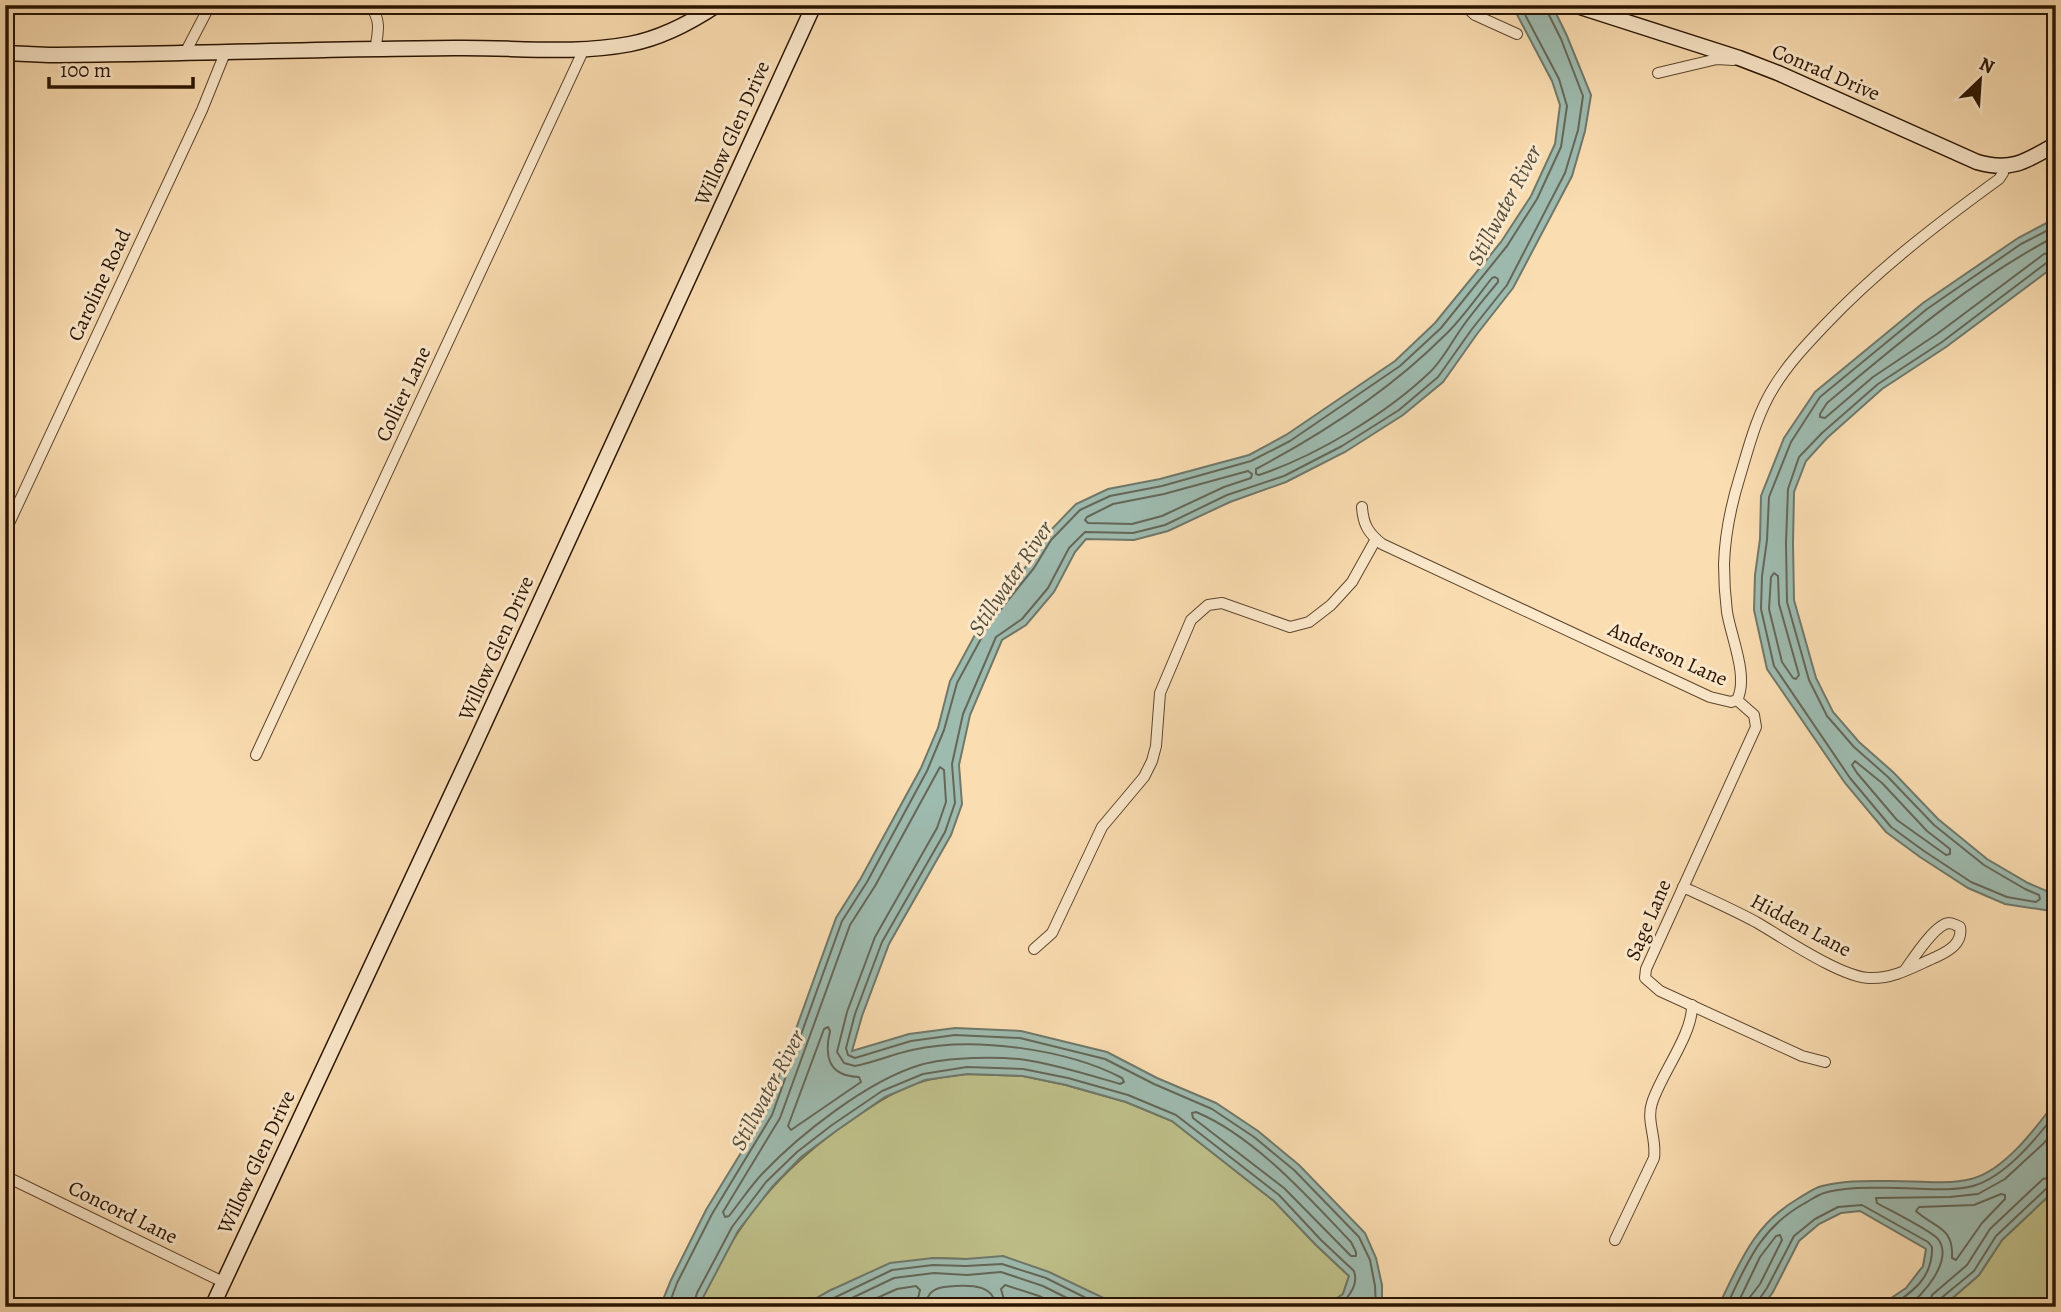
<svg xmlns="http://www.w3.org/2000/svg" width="2061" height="1312" font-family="Alegreya,serif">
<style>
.green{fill:#bfc08a;stroke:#746a45;stroke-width:2}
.water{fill:#9ebbb0;stroke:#6f786a;stroke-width:2}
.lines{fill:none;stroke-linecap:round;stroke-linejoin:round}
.shore{stroke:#646758;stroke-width:2}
.street-casing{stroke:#5d462c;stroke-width:12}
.secondary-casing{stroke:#291300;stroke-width:17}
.street{stroke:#fce9cc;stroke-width:10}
.secondary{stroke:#fce9cc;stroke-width:14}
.labels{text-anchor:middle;stroke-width:6;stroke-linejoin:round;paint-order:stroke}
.street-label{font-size:21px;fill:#291300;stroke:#fce9cc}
.water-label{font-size:23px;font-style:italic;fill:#524e3e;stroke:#fce9cc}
</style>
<rect width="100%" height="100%" fill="#faddb1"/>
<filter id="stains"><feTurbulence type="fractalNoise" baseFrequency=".00286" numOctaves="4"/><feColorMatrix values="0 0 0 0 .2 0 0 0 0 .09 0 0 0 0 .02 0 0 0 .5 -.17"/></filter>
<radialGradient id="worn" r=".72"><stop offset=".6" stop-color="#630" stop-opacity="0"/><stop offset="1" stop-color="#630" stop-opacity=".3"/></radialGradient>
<g class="green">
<path d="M967,1074L1023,1076L1066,1085L1126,1102L1172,1121L1274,1201L1316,1245L1349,1276L1343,1294L1336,1299L1332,1307H1114L1110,1301L966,1259L933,1258L831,1290L801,1307H698C734,1224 779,1169 853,1119C875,1104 898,1088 924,1081C937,1077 953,1076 967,1074Z"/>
<path d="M2056,1189V1307H1942L1979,1275L2002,1240Z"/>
<path d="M969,1301L991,1307H920Z"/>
</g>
<g class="water">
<path d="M1512,5H1552L1567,36L1591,95L1585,131L1572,176L1513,288L1477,334L1443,382L1403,415L1345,452L1286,482L1230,502L1168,531L1134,540L1086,539L1075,552L1054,592L1026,625L1002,640L970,715L959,765L962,804L951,835L889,944L862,1016L852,1051L909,1034L955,1028L1021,1031L1107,1052L1157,1078L1216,1103L1258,1131L1299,1165L1365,1233L1376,1258L1382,1285V1307H1332L1336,1299L1343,1294L1349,1276L1316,1245L1274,1201L1172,1121L1126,1102L1066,1085L1023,1076L967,1074L925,1080L885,1097L836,1131L801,1157L772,1187L738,1231L698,1307H660L671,1280L706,1210L766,1112L836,918L861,878L921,768L938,728L950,681L983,620L1028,564L1046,535L1076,504L1108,489L1160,479L1249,455L1286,435L1395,361L1435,323L1501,242L1531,196L1555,144L1560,105L1552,81Z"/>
<path d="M2056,218V265L1946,347L1882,389L1827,438L1806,461L1794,492L1793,543L1794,600L1816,678L1833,712L1859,742L1893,772L1938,819L1987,859L2028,883L2056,895V913L2051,911L2005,904L1968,888L1920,857L1886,832L1845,783L1767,669L1754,610L1755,575L1760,539L1761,496L1784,438L1815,392L1923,303L2018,238Z"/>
<path d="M2056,1101V1189L2002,1240L1979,1275L1942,1307H1878L1906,1288L1923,1266L1926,1249L1860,1211L1841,1213L1819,1224L1799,1241L1773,1292L1762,1307H1718C1740,1262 1754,1224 1799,1198C1806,1194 1814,1188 1822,1186C1845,1180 1868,1181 1891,1181C1915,1181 1948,1185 1971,1179C2004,1171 2036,1128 2056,1101Z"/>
<path d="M1003,1256L1049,1272L1110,1301L1114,1307H991L969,1301L920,1307H801L831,1290L890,1263L933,1258L966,1259Z"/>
</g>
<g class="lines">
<g class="shore">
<path d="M2056,226L2021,244L1927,309L1820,397L1791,442L1769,497L1767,540L1762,576L1761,609L1774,666L1850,778L1891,827L1924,851L1971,882L2007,897L2036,902L2040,899L2039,895L2025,889L1984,865L1934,825L1888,777L1854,747L1827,716L1809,680L1787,602L1786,543L1788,489L1799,457L1822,433L1878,384L1942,342L2049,261L2056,260"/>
<path d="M2056,236C1972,280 1900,342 1827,403L1820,414V417L1825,418L1873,377L1937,334L2044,254L2056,251"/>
<path d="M1495,277L1498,279V282C1485,298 1472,313 1461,329C1451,343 1442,361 1429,373C1386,414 1316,456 1259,475L1256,474V469C1322,434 1392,388 1444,336C1462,319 1476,298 1492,278Z"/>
<path d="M1248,471L1252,474L1251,478L1224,487L1162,516L1132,524L1088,523L1085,520L1087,517L1113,504L1164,494Z"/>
<path d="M1774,573L1778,576L1779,604L1799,675L1796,679L1793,678L1782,662L1769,609L1771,577Z"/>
<path d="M1855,761L1882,783L1927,831L1950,849V854L1946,855L1897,820L1857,773L1852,765Z"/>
<path d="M940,767L944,770L946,802L937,828L875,937L847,1012L837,1052L844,1063L855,1066C875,1062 893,1054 912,1050C973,1036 1067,1049 1122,1078L1124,1082L1120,1084C1089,1075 1058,1065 1026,1060C998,1056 947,1057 920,1065C867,1081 799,1135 762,1174C750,1187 740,1202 729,1216L725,1217L723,1212L780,1118L850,925L875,886Z"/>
<path d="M828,1027L830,1031C824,1056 828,1076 859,1077L861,1082L791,1130L788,1126L824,1029Z"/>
<path d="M1196,1112C1254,1136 1308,1197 1351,1242L1356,1252V1256H1351L1284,1188L1193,1118L1192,1113Z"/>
<path d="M2001,1194L2005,1195V1199L1982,1223L1956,1260L1952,1258C1954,1226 1934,1228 1916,1211L1919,1207L1974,1205Z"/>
<path d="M668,1307L677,1283L712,1214L772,1115L842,921L867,882L927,771L944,730L957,683L989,624L1034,568L1051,540L1080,510L1110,496L1162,486L1251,461L1290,441L1400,366L1441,328L1507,246L1537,199L1561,147L1567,106L1559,79L1520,5"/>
<path d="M693,1307L697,1293L732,1227L766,1182L797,1152L832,1125L882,1091L923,1074L967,1067L1023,1069L1068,1078L1128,1095L1176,1115L1279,1195L1321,1240L1354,1271C1359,1286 1348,1296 1340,1307"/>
<path d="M815,1307L892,1270L933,1265L966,1266L1002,1264L1046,1278L1104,1307"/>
<path d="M833,1307L894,1278L934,1273L967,1275L1001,1272L1043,1286L1085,1307"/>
<path d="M857,1307L897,1289L916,1286L920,1290L916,1307"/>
<path d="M926,1307C927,1300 927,1295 933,1291C939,1286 948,1287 955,1286C972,1285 994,1285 996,1307"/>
<path d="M1006,1307L1001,1289L1005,1285L1039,1296L1061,1307"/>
<path d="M1376,1307L1375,1286L1370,1260L1359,1237L1294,1170L1254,1137L1212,1109L1154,1084L1105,1059L1020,1038L955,1035L911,1041L855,1058L848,1055L846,1048L855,1014L882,942L945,832L955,803L952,764L963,714L996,637L1022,619L1048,588L1069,548L1085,532L1133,533L1165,525L1227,495L1284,476L1342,446L1399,410L1438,377L1472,329L1507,285L1565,173L1578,130L1583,96L1561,39L1547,11L1546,5"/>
<path d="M1726,1307C1747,1263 1760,1228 1805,1203C1811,1200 1817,1195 1824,1193C1847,1186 1874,1188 1898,1188C1922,1188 1950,1192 1973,1186C2005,1177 2036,1139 2056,1113"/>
<path d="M1736,1307L1760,1257L1776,1236L1780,1235L1782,1240L1760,1284L1750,1297L1748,1307"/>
<path d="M1757,1307L1758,1301L1767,1288L1794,1236L1815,1219L1838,1207L1862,1205L1928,1242L1932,1247C1933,1277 1914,1291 1890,1307"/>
<path d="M1906,1307C1923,1296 1954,1260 1938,1239C1930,1230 1889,1210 1877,1203L1876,1198L1950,1197L1978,1194L2005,1179L2044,1143L2056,1127"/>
<path d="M1929,1307L1932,1295L1967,1265L1990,1229L2043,1179L2056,1176"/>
<path d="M1938,1307L1940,1299L1974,1271L1996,1236L2048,1187L2056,1185"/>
</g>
<g class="street-casing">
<g id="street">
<path d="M369,5C382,19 378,33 375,50"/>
<path d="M1464,5L1475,15L1517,34"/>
<path d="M5,14L9,5"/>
<path d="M185,53L210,5"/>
<path d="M1658,73L1717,59L1733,60"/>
<path d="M1362,507C1363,524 1368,533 1382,544L1710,697L1731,702L1737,700C1749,677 1731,637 1727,612C1725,596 1724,580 1724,564C1725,534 1731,505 1740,476C1749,446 1757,414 1774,387C1788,364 1806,345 1824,326C1877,270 1937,224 1999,179L2003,173L2004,166"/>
<path d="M5,532L202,110L225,53"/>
<path d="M1737,700L1754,715L1756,727L1646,969L1645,978L1660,991L1802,1056L1825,1062"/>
<path d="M256,755L584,49"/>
<path d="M1683,887C1707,898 1732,909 1756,922C1782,937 1842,978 1870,978C1894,979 1915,966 1936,957C1949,951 1963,943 1960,927C1955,925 1953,923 1949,923C1935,924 1913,959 1905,970"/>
<path d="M1034,949L1052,933L1102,827L1144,777L1152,761L1156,746L1160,693L1191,620L1208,605L1222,603L1290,627L1309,622L1331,605L1352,582L1376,539"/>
<path d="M5,1176L223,1282"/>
<path d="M1615,1240L1654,1158C1657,1139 1646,1121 1652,1103C1661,1074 1693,1034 1692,1005"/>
</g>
</g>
<g class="secondary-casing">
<g id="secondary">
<path d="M1574,5L1739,58L1778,73L1977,162C2011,172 2027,161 2056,144"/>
<path d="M5,53L49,55C184,54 319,49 454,48C513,47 572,55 630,44C662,38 690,23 717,5"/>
<path d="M212,1307L474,746L814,5"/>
</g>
</g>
<use href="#street" class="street"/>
<use href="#secondary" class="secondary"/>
</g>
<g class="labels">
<g class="street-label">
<text transform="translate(1826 72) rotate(23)" y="7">Conrad Drive</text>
<text transform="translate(732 133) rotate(-66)" y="7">Willow Glen Drive</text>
<text transform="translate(99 285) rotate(-65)" y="7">Caroline Road</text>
<text transform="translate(403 394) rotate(-65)" y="7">Collier Lane</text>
<text transform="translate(496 648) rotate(-66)" y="7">Willow Glen Drive</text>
<text transform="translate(1668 654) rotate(24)" y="7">Anderson Lane</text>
<text transform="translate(1648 920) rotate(-67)" y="7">Sage Lane</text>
<text transform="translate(1801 925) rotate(28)" y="7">Hidden Lane</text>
<text transform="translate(256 1162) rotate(-65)" y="7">Willow Glen Drive</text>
<text transform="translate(123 1212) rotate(26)" y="7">Concord Lane</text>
</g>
<g class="water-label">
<text transform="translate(1504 205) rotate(-62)" y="8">Stillwater River</text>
<text transform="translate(1010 578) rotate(-56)" y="8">Stillwater River</text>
<text transform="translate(767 1090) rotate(-62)" y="8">Stillwater River</text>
</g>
</g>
<rect width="2061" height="1312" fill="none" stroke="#faddb1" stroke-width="28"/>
<rect x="7" y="7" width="2047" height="1298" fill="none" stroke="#291300" stroke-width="3.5"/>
<rect x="14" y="14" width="2033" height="1284" fill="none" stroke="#291300" stroke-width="2"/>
<g transform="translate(1980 80) rotate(25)" stroke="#fce9cc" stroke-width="5" paint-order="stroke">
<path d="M0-5L12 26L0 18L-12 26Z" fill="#291300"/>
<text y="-10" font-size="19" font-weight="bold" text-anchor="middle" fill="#291300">N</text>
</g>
<path d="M49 77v10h144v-10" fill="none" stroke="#291300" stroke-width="3.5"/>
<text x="60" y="77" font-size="21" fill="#291300" stroke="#fce9cc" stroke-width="5" paint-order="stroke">100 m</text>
<rect width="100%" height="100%" filter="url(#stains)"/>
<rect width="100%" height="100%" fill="url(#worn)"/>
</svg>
